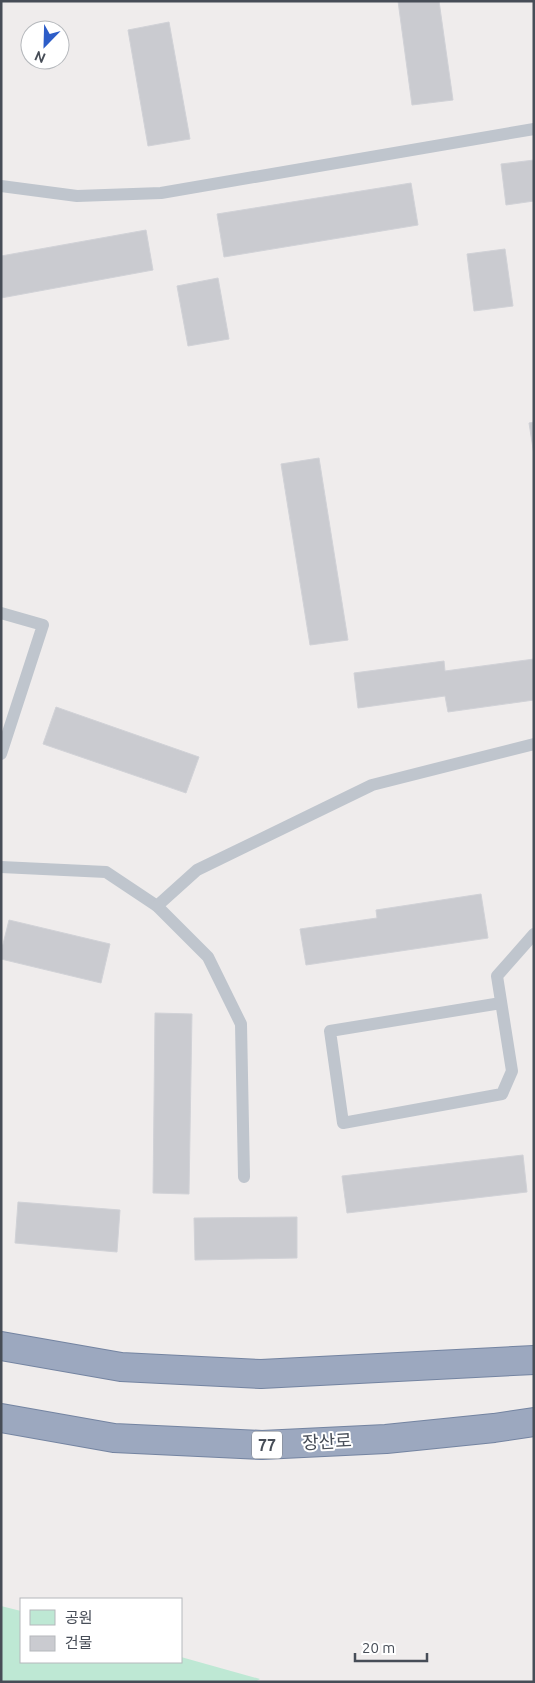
<svg xmlns="http://www.w3.org/2000/svg" width="535" height="1683" font-family="Ubuntu,'Noto Sans KR',sans-serif">
<style>
.green{fill:#bee8d4}
.building{fill:#cacbd0;stroke:#d1d2d7}
.lines{fill:none;stroke-linecap:round;stroke-linejoin:round}
.trunk-casing{stroke:#7484a1;stroke-width:30}
.service{stroke:#bfc5cd;stroke-width:12}
.trunk{stroke:#9ca8bf;stroke-width:28}
.labels{text-anchor:middle;stroke-width:4;stroke-linejoin:round;paint-order:stroke}
.shield{fill:#fff;stroke:#7e8289;stroke-width:1}
.shield-label{font-size:16px;font-weight:bold;fill:#474d57}
.street-label{font-size:18px;fill:#474d57;stroke:#fff}
</style>
<rect width="100%" height="100%" fill="#efecec"/>
<path class="green" d="M1,1606L21,1611V1662H181V1657L260,1679L255,1682H1Z"/>
<g class="building">
<path d="M398,1H439L453,100L412,105Z"/>
<path d="M169,22L190,139L148,146L128,30Z"/>
<path d="M534,160V201L506,205L501,164Z"/>
<path d="M411,183L418,225L224,257L217,214Z"/>
<path d="M146,230L153,270L1,298V256Z"/>
<path d="M505,249L513,306L474,311L467,254Z"/>
<path d="M218,278L229,339L188,346L177,286Z"/>
<path d="M534,422V455L529,423Z"/>
<path d="M319,458L348,640L310,645L281,464Z"/>
<path d="M534,659V700L448,712L445,696L358,708L354,673L444,661L445,671Z"/>
<path d="M56,707L199,757L186,793L43,744Z"/>
<path d="M481,894L488,938L306,965L300,929L377,918L376,910Z"/>
<path d="M9,920L110,944L101,983L1,959V952Z"/>
<path d="M155,1013L192,1014L189,1194L153,1193Z"/>
<path d="M523,1155L527,1192L347,1213L342,1176Z"/>
<path d="M18,1202L120,1210L117,1252L15,1243Z"/>
<path d="M297,1217V1258L195,1260L194,1218Z"/>
</g>
<g class="lines">
<g class="trunk-casing">
<g id="trunk">
<path d="M1,1346L121,1367L261,1374L534,1360"/>
<path d="M1,1418L114,1438L262,1445L386,1439L494,1428L534,1422"/>
</g>
</g>
<g class="service">
<path d="M1,186L77,196L161,193L534,129"/>
<path d="M1,613L43,625L1,754"/>
<path d="M1,867L106,872L157,906L208,957L241,1024L244,1177"/>
<path d="M157,906L197,870L372,785L534,744"/>
<path d="M501,1003L330,1031L343,1123L502,1094L512,1071L497,976L534,934"/>
</g>
<use href="#trunk" class="trunk"/>
</g>
<g class="labels">
<rect class="shield" x="252" y="1431.5" width="30" height="27" rx="4"/>
<g class="shield-label">
<text x="267" y="1451">77</text>
</g>
<g class="street-label">
<text transform="translate(327 1442) rotate(-3)" y="6">장산로</text>
</g>
</g>
<rect width="535" height="1683" fill="none" stroke="#474d57" stroke-width="5"/>
<rect x="20" y="1598" width="162" height="65" fill="#ffffff" stroke="#b5b8bc"/>
<rect x="30" y="1610" width="25" height="15" fill="#bee8d4" stroke="#b5b8bc"/>
<text x="65" y="1623" font-size="15" fill="#474d57">공원</text>
<rect x="30" y="1636" width="25" height="15" fill="#cacbd0" stroke="#b5b8bc"/>
<text x="65" y="1648" font-size="15" fill="#474d57">건물</text>
<g transform="translate(45 45) rotate(203)"><circle r="24" fill="#ffffff" stroke="#b5b8bc"/>
<path d="M0-4L9 19L0 12L-9 19Z" fill="#2d5dc8"/>
<text y="-8" font-size="14" font-weight="bold" text-anchor="middle" fill="#474d57">N</text>
</g>
<path d="M355 1653v8h72v-8" fill="none" stroke="#474d57" stroke-width="2.5"/>
<text x="362" y="1653" font-size="15" fill="#474d57" stroke="#ffffff" stroke-width="4" paint-order="stroke">20 m</text>
</svg>
